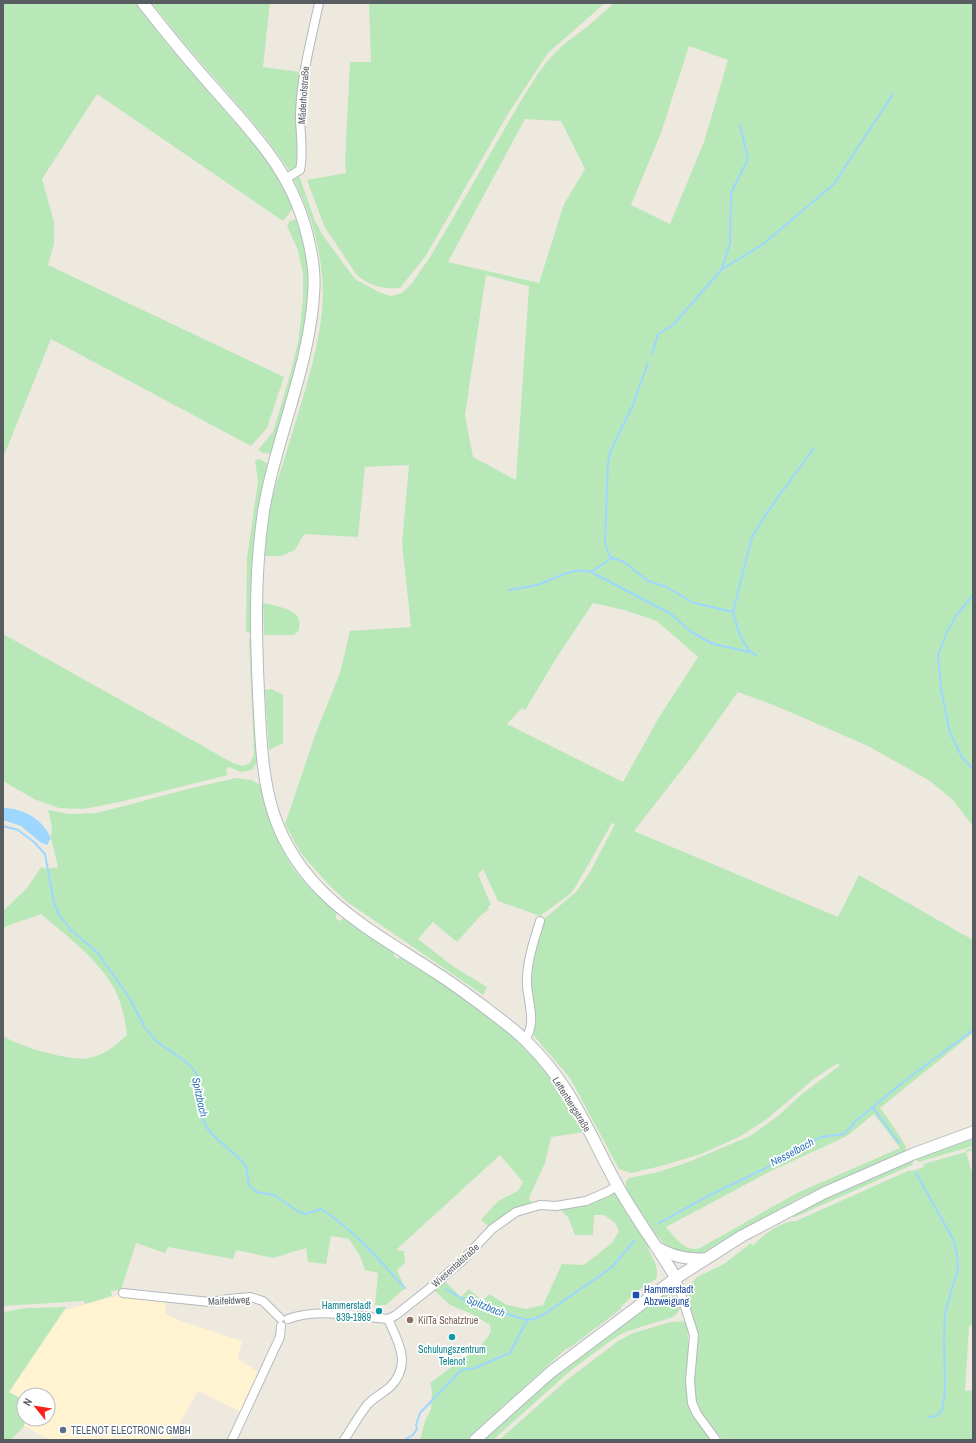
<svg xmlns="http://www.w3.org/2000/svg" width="976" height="1443" font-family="'Archivo Narrow',sans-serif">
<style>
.commercial{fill:#fff3d2}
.green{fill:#b9e8b8;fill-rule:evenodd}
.water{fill:#9dd7ff}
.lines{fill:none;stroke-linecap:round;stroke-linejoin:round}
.stream{stroke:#9dd7ff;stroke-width:2}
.street-casing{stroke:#b5b8be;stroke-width:10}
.secondary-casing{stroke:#b5bac0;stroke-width:13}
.street{stroke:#fff;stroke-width:8}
.secondary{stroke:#fff;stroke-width:11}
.transit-dot{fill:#1a4fb4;stroke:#fff;stroke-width:1.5}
.culture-dot{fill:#0f9aa8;stroke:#fff;stroke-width:1.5}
.education-dot{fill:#8d6e63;stroke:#fff;stroke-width:1.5}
.service-dot{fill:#5c6f8a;stroke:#fff;stroke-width:1.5}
.labels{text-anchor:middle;stroke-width:3.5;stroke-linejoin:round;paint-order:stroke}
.street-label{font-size:10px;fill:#585d62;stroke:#fff}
.transit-label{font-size:10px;fill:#164399;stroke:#fff;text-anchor:start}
.culture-label{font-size:10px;fill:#0d838f;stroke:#fff;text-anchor:end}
.education-label{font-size:10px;fill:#785e54;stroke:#fff;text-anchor:start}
.service-label{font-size:10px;fill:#4e5e75;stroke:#fff;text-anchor:start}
.water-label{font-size:11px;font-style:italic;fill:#3078bb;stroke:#fff}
</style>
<rect width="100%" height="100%" fill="#ede9df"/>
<path class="commercial" d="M123,1294L166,1298L165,1314L184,1322L242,1341L238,1359L261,1374L243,1413L198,1391L170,1440H50L24,1426L25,1419H48V1395H24V1400L9,1392L65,1310Z"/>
<g class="green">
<path d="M3,3H136L167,44L260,151L279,180L293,208L283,221L97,94L42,179L54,222V244L48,265L284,377L267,428L251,446L51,339L3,458Z"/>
<path d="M152,3H270L263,67L300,72L298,85L299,158L297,166L291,171L289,170L263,134L184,43Z"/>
<path d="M369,3H605L548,53L508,114L425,257L400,288C383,289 369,286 356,274L324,226L307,180L346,173L345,161L350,62H371Z"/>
<path d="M614,3H973V826L952,799L930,781L868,746L776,706L738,692L691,758L634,831L838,917L859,875L973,940V1033L880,1108C890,1121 898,1133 906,1147L905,1151L801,1197L701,1254L695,1256L667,1247L653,1231L626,1190V1181L629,1178L658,1172L686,1163L750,1136L778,1116L802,1094L839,1066V1064L838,1063L815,1078L767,1119L739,1137L701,1154L661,1166L631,1173L619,1169L570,1078L534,1036L533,1002L529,976L537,938L544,919L576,892L590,872L615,824L612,823L576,886L570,894L540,916L498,901L483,869L478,874L491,905L488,907L489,910L482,914L457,942L433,922L418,939L454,967L487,987L483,995L346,901L327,883L300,852L285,824L317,730L340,673L350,631L411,627L402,543L409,465L365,467L358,537L304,534L295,550L281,556H265C265,545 265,533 267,522C271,497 281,471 288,447C301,403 317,358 322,312C326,265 314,219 293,178L296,176L300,178L315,221L324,237L355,279L381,293L391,296L402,293L413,282L432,254L522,99L539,72L551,57L564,44L587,27ZM689,46L728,60L704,142L670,224L631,205L661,133ZM525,119L561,121L585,169L564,204L539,283L448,262ZM486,275L529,286L516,480L473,457L465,415ZM593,603L624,610L657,621L698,657L658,719L623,782L507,724L522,708L525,710L557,657ZM874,1114L900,1148L797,1193L700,1248C685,1253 675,1237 666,1227L771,1171L847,1136Z"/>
<path d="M297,219C302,237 307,254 308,273C313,334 289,396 272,454L263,453L258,450L273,432L290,375L298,342L301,319L303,298V274L298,250L287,226L290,221Z"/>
<path d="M259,459L269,464L252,633L246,632L247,558L258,482L255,460Z"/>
<path d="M263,603C273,605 297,609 299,620C300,623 299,627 299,630L294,635H264Z"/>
<path d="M3,634L233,763L243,766L250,763L254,755L249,639H252L257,762L252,770L241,772L229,767L226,770L228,775L120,802L84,809L59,808L34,799L3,781Z"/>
<path d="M271,689L283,695V743L269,750L265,690Z"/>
<path d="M236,778L252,780L260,785C271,827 281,859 312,890C320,898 330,905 338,912L335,918L340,921L345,917L394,950V956L398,959L402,955L464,997L519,1040L517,1042C549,1063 567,1099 585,1132L551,1137L545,1163L529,1198L533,1206L492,1229L481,1220L498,1201L518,1191L523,1182L500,1155L396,1250L404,1251L405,1263L397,1270L405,1288L386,1305H375L378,1273L365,1270L360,1256L349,1239L331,1236L326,1264L308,1262L306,1248L273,1258L236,1250L233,1259L168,1247L165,1253L136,1243L121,1290L111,1291L112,1296L85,1304L84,1301L3,1306V1036C18,1046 71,1062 88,1058C105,1055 115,1046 127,1035C125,1020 122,1003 114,988C97,958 67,936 41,914L7,926L3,929V911L27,888L41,867L46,869L58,867L51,838L52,827L48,810L69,814L97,813L192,788Z"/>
<path d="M973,1139V1146L919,1162L917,1161V1159L919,1156Z"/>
<path d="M973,1148V1150L966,1152L973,1176V1325L969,1326L965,1391L973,1390V1440H723L702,1413L697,1401L690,1402L713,1440H499L567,1380L618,1341L633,1333L671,1322L687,1321L689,1363L696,1365V1335L687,1288L697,1277L724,1264L751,1243L753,1246C762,1235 782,1221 796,1221L910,1170L911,1171L924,1167L923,1164L966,1152V1150Z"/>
<path d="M912,1161L913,1163L912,1165L795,1217H787L808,1206Z"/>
<path d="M617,1186L656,1247L648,1248C652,1258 660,1268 656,1279L635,1293L621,1307V1309L568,1349L567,1348L467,1440H420L425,1421L431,1409L432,1392L430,1383L461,1360L476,1351L488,1337L491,1331L490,1325L472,1314L450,1305L433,1289L443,1279L461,1297L469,1289L482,1301L489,1294L507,1305L526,1309L543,1305L562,1264L584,1265L612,1243L619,1231L615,1223L604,1215H594L593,1235H575L568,1217L556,1206L586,1201Z"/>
<path d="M663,1295H672L678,1297L681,1306L678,1312L673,1317L625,1332L613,1339L570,1371L493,1440H483L532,1396L577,1358Z"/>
<path d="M66,1307L9,1392L24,1400V1419H25L24,1426L11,1440H3V1312L26,1308Z"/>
</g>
<path class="water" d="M3,808C24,808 43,820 51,838L47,845L40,842L21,826L3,820Z"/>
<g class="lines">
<g class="stream">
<path d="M722,268L730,244L731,193L748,159L740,125"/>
<path d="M652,354L658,334L672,326L722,269L762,245L834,184L893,94"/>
<path d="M648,363L632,407L610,452L608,463L605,543L610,557L624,562L648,581L666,587L694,603L733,612C737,627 742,648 756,655"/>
<path d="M591,572L671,614L691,632L713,644L750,652"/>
<path d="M509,590C519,588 530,587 540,584C555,579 574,566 591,572L612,558"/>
<path d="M973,595L956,616L947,632L938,655L941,689L950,733L962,757L973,769"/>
<path d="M733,612L752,537L768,511L814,448"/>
<path d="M3,826L18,830L34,842L45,854L54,903L59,915L70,929L98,953L130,999L144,1026L155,1040L190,1065L197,1075L203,1119L207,1128L217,1139L240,1159L246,1167L249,1185L257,1192L274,1195L299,1212L305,1214L321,1209C353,1229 379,1260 405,1288"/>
<path d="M873,1108L899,1143"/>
<path d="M916,1173L954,1241L957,1255L958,1268L945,1313L944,1339L945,1391L942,1411L936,1416L928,1417"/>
<path d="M659,1223L706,1197L764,1169L821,1137L844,1134L857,1120L907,1079L973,1030"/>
<path d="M446,1289L463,1299L500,1312L527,1320L534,1319L543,1315L611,1268L634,1241"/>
<path d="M404,1440L413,1435L417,1429L416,1425L420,1413L461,1370L475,1368L510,1353L527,1320"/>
</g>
<g class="street-casing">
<g id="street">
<path d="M285,179L300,170C304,152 300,134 300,115C301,77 311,40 319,3"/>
<path d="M525,1039C537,1024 528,1002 527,985C526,963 534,941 540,921"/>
<path d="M676,1278L694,1335L690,1381L692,1403L697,1414L716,1440"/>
<path d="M123,1293L210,1302L229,1299L250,1297L263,1301L280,1318"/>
<path d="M288,1319C317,1308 357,1316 388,1319L396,1315L434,1285L462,1261L492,1229L516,1212L540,1205L556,1206L586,1201L607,1192L617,1186"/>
<path d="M232,1440L280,1337L281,1326"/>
<path d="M344,1440C352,1428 359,1415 368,1404C375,1397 383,1393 390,1387C412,1365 399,1343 388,1319"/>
</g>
</g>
<g class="secondary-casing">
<g id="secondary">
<path d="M143,3C165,31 187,58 210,84C243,122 280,159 298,206C307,229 315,262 314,287C311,365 275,438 263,515C254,577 256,641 259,703C261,741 262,779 274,815C302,897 370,929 438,974C455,985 471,997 487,1009C501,1020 516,1030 528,1043C542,1057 555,1073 566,1090C585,1119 599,1152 616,1183C634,1216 657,1246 676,1278"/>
<path d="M658,1248C674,1257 687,1259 705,1259"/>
<path d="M475,1440L551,1372L676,1278L742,1236L824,1193L913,1154L973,1132"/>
</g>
</g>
<use href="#street" class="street"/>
<use href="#secondary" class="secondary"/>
</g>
<rect class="transit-dot" x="632" y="1291" width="8" height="8" rx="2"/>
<g class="culture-dot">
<circle cx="379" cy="1311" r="4"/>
<circle cx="452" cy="1337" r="4"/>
</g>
<circle class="education-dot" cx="410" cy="1320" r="4"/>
<circle class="service-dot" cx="63" cy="1430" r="4"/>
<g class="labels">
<g class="street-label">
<text transform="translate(303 95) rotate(-86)" y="4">Mäderhofstraße</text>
<text transform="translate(572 1104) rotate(58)" y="4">Lettenbergstraße</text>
<text transform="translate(455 1265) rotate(-42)" y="4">Wiesentalstraße</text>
<text transform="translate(229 1300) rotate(-3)" y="4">Maifeldweg</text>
</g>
<g class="transit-label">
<text x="644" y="1293">Hammerstadt<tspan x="644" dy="12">Abzweigung</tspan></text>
</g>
<g class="culture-label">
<text x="371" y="1309">Hammerstadt<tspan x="371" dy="12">839-1989</tspan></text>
<text x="452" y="1353" text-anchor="middle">Schulungszentrum<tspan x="452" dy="12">Telenot</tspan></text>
</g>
<g class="education-label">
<text x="418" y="1324">KiITa Schatztrue</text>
</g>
<g class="service-label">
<text x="71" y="1434">TELENOT ELECTRONIC GMBH</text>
</g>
<g class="water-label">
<text transform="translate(200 1097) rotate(78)" y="4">Spitzbach</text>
<text transform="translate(792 1152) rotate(-28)" y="4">Nesselbach</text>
<text transform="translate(486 1306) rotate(22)" y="4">Spitzbach</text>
</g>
</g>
<rect width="976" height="1443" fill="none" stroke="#585d62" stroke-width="8"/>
<g transform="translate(36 1407) rotate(300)"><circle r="19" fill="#ffffff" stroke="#bcbec0"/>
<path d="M0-3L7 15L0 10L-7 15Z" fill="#fa2217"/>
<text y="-6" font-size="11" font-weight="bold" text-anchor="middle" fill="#585d62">N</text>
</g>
</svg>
